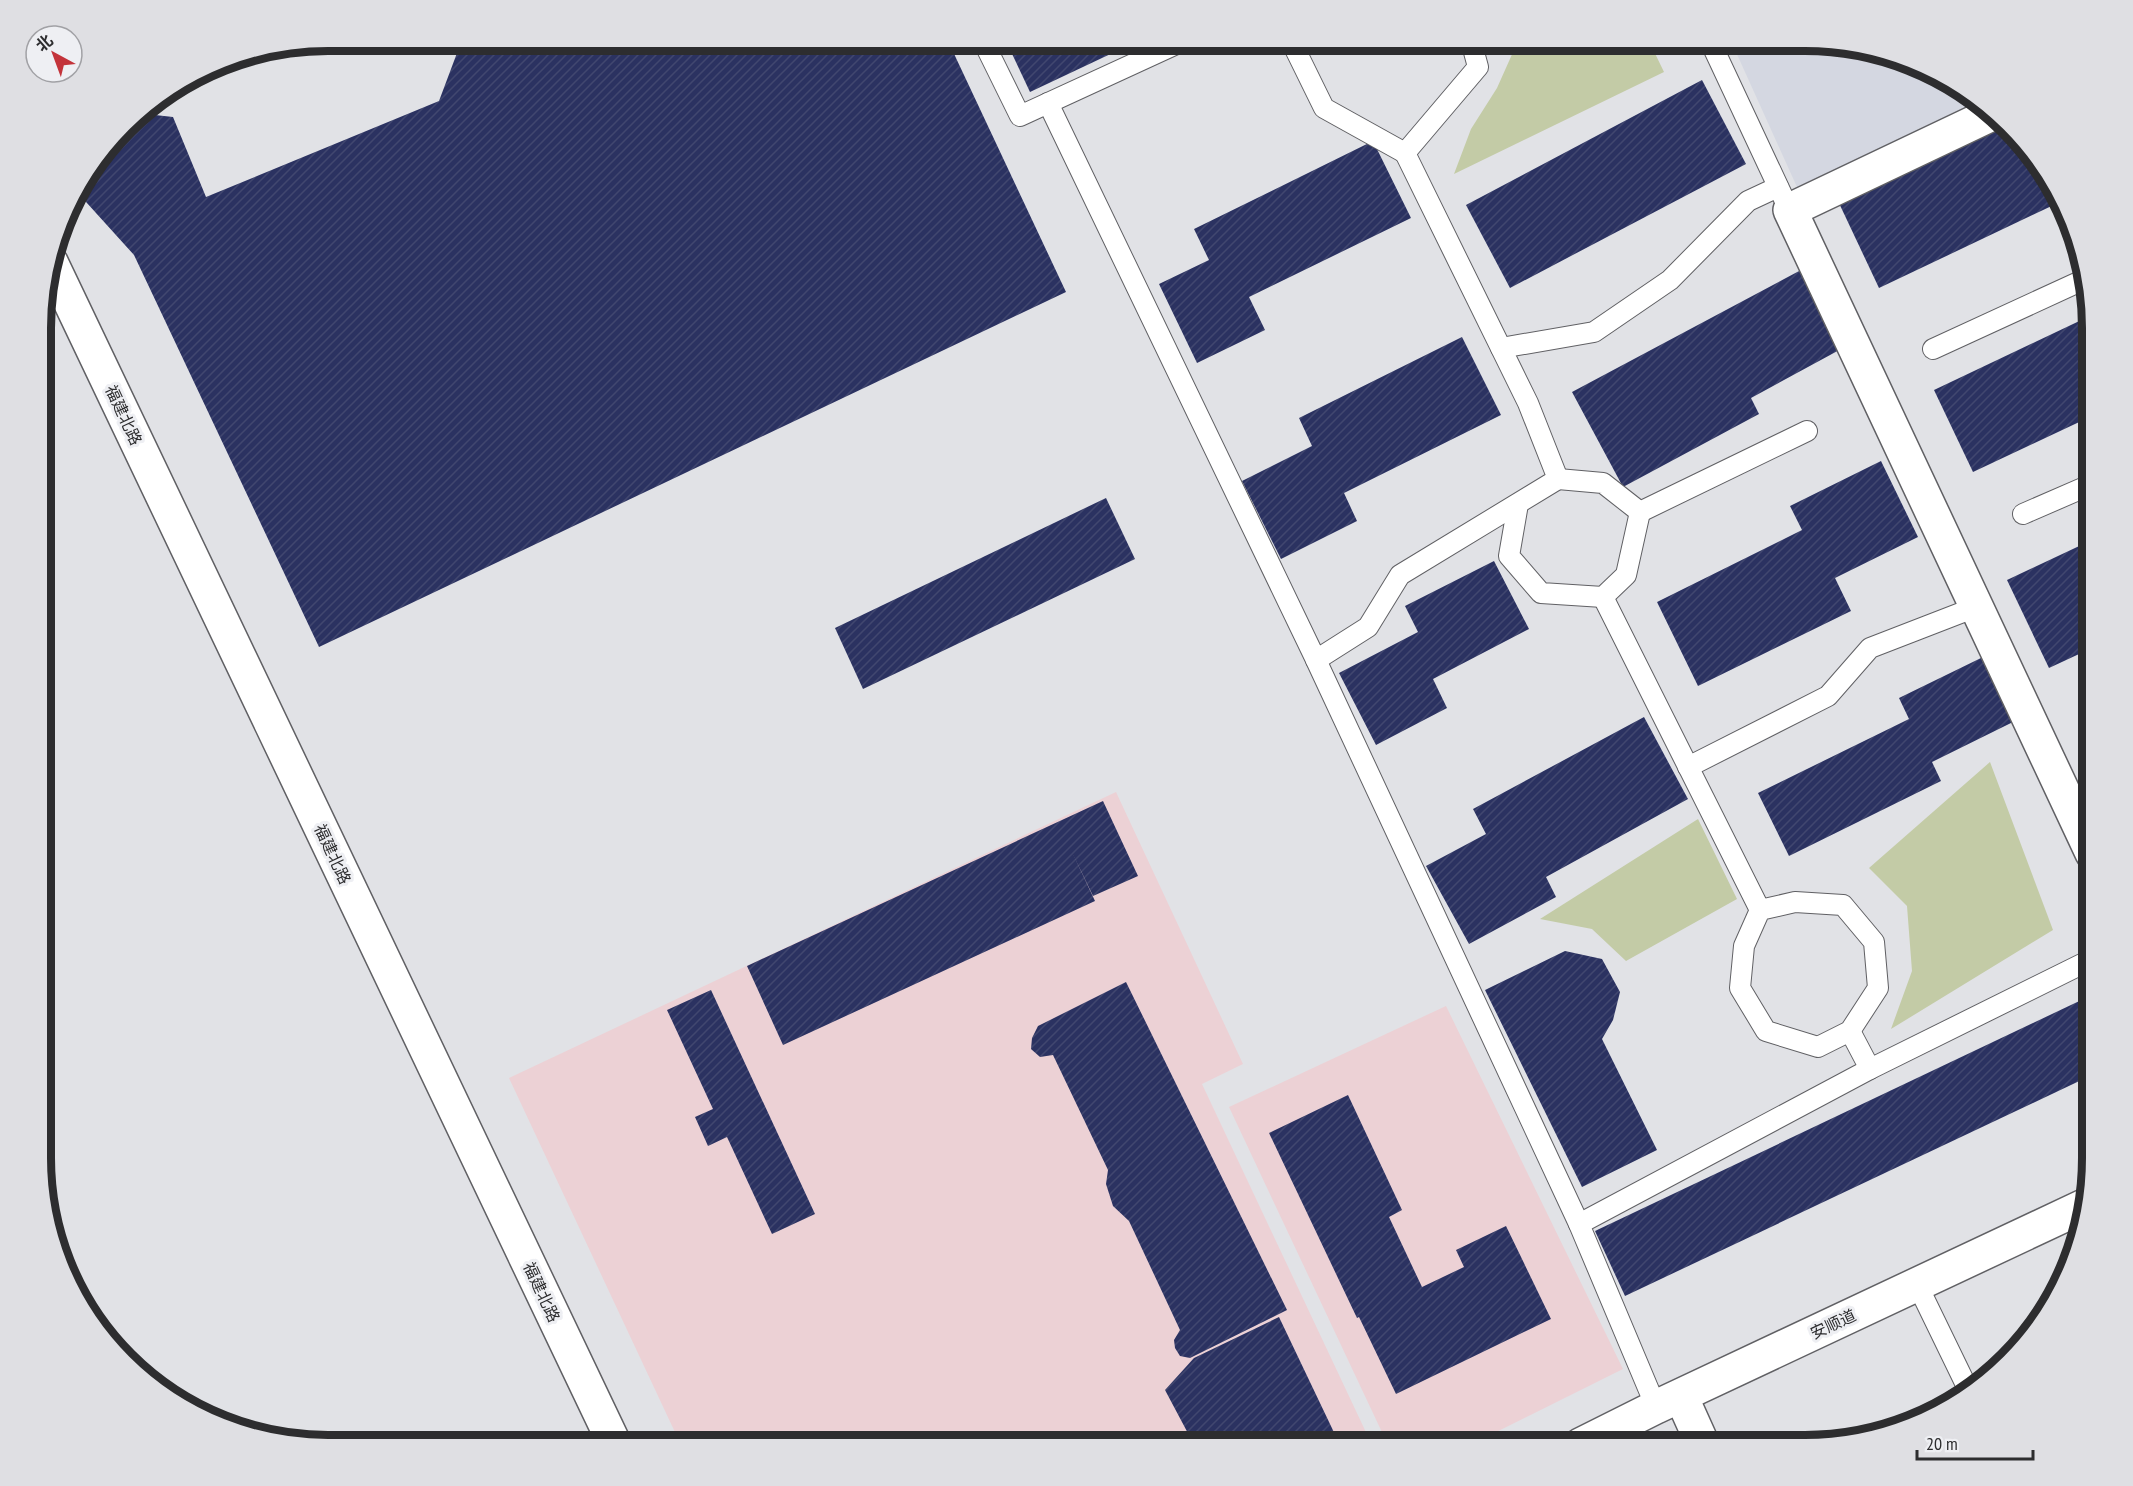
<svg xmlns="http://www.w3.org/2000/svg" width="2133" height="1486" font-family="'PT Sans Narrow','Noto Sans SC',sans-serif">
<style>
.built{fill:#d4d7e1}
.education{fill:#ecd1d5}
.park{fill:#c3cba6}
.building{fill:url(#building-hatch)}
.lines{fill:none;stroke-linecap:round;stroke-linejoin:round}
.service-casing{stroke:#606064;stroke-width:22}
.minor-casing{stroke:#606064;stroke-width:36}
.tertiary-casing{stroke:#606064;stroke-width:36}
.service{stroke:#fff;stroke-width:20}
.minor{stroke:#fff;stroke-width:33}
.tertiary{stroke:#fff;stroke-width:33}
.labels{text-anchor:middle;stroke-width:6;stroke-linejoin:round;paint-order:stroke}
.street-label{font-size:16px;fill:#2d2d2f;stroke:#eeeff3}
.rim{fill:none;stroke:#2d2d2f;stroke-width:8}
</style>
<defs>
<pattern id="building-hatch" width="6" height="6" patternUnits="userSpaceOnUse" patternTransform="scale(1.5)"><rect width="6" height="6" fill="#2b3261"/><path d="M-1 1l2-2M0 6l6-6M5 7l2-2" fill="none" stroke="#41476f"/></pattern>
</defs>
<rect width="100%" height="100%" fill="#e1e2e6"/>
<path class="built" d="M1731,41H1824L1898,56L1981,101L1797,187Z"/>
<g class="education">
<path d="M1116,792L1243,1064L1202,1084L1372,1445H681L509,1078Z"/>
<path d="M1446,1006L1623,1369L1470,1445H1388L1229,1107Z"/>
</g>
<g class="park">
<path d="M1518,41H1649L1664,72L1454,174L1471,129L1497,88Z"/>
<path d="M1990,762L2053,930L1891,1029L1912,971L1907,906L1869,868Z"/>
<path d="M1698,819L1737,899L1626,961L1592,929L1540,919Z"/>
</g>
<g class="building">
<path d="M479,41H948L1066,292L319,647L134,255L77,192L137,113L173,117L206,197L439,101L457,53Z"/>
<path d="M1006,41H1138L1030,92Z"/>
<path d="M1782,41H1809L1787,52Z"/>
<path d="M1702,80L1746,164L1510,288L1466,205Z"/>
<path d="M2000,123L2054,184L2060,202L1879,288L1838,201Z"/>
<path d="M1373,141L1411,218L1249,297L1265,330L1197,363L1159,284L1209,260L1194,229Z"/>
<path d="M1801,270L1843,348L1751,398L1759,414L1623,487L1572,392Z"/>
<path d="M2092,315V416L1973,472L1934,390Z"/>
<path d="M1462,337L1501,415L1344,493L1357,521L1281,559L1242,481L1312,446L1299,418Z"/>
<path d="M1881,461L1918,537L1835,578L1851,611L1698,686L1657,602L1802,530L1790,506Z"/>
<path d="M1106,498L1135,559L863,689L835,628Z"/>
<path d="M2092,540V648L2049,668L2007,580Z"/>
<path d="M1494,561L1529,629L1433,679L1447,708L1376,745L1339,673L1418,632L1405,606Z"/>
<path d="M1981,658L2013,722L1932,762L1941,781L1789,856L1758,793L1909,719L1899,698Z"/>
<path d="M1644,717L1688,799L1546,877L1556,897L1469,944L1426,866L1486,834L1473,809Z"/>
<path d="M2092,792V815L2083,796Z"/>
<path d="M1103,801L1138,876L1093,896L1072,852L1095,901L783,1045L747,966Z"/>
<path d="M1565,951L1602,959L1620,992L1613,1020L1602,1039L1657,1150L1582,1187L1485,990Z"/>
<path d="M1126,982L1287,1310L1190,1358L1180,1356L1175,1348L1174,1340L1180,1330L1129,1221L1113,1206L1106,1184L1108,1170L1053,1055L1040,1057L1031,1049L1032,1038L1038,1026Z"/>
<path d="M711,990L815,1214L772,1234L727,1137L708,1146L695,1117L713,1109L667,1010Z"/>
<path d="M2092,995V1075L1625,1296L1595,1231Z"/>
<path d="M1348,1095L1402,1210L1389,1217L1422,1287L1464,1267L1456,1250L1506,1226L1551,1319L1396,1394L1359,1317L1357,1318L1269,1133Z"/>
<path d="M1279,1317L1340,1445H1237L1234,1441L1191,1439L1165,1390L1194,1358Z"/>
</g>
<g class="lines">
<g class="service-casing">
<g id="service">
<path d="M983,41L1020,116L1183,41"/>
<path d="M1297,41L1295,49L1324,108L1405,153"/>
<path d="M1710,41L1784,199"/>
<path d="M1048,103L1316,660L1368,627L1400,575L1558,479L1528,403L1405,153L1478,67L1471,41"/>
<path d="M1501,348L1594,332L1670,280L1748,201L1778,187"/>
<path d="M1933,349L2083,280"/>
<path d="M1558,479L1603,483L1640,512L1807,431"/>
<path d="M1518,504L1509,556L1541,593L1603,597L1626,575L1640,512"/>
<path d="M2023,514L2092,484"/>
<path d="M1603,597L1760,910L1744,946L1740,988L1766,1031L1818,1047L1850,1031L1878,988L1874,942L1843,905L1795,902L1760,910"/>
<path d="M1316,660L1579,1224L1656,1407"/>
<path d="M1688,767L1828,696L1870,648L1976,607"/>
<path d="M1850,1031L1870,1069L2092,959"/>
<path d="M1579,1224L1870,1069"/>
<path d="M1917,1284L1967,1387"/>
</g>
</g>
<g class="minor-casing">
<g id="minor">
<path d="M1992,114L1790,210L2092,853"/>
<path d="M1681,1396L1703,1445"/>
</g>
</g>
<g class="tertiary-casing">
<g id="tertiary">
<path d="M51,262L615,1445"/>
<path d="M1580,1445L1656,1407L2086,1205"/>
</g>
</g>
<use href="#service" class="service"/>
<use href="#minor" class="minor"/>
<use href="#tertiary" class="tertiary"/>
</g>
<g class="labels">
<g class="street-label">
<text transform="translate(124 415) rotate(65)" y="6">福建北路</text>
<text transform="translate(333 854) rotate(65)" y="6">福建北路</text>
<text transform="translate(542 1292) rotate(65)" y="6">福建北路</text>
<text transform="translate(1833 1324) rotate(-25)" y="6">安顺道</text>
</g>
</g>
<path d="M0 0H2133V1486H0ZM328 51H1805A277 277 0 0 1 2082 328V1158A277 277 0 0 1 1805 1435H328A277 277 0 0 1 51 1158V328A277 277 0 0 1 328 51Z" fill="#dfdfe3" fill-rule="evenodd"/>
<path class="rim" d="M328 51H1805A277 277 0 0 1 2082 328V1158A277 277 0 0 1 1805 1435H328A277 277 0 0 1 51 1158V328A277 277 0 0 1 328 51Z"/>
<g transform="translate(54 54) rotate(319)"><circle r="28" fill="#eeeff3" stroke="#a1a1a5" stroke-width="1.5"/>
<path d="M0-4.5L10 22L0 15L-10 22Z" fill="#c3333a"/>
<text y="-9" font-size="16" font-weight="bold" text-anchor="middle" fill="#2d2d2f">北</text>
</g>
<path d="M1917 1450v9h116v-9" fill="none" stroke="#2d2d2f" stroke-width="3"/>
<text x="1926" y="1450" font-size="18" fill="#2d2d2f" stroke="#eeeff3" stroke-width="4.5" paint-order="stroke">20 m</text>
</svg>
